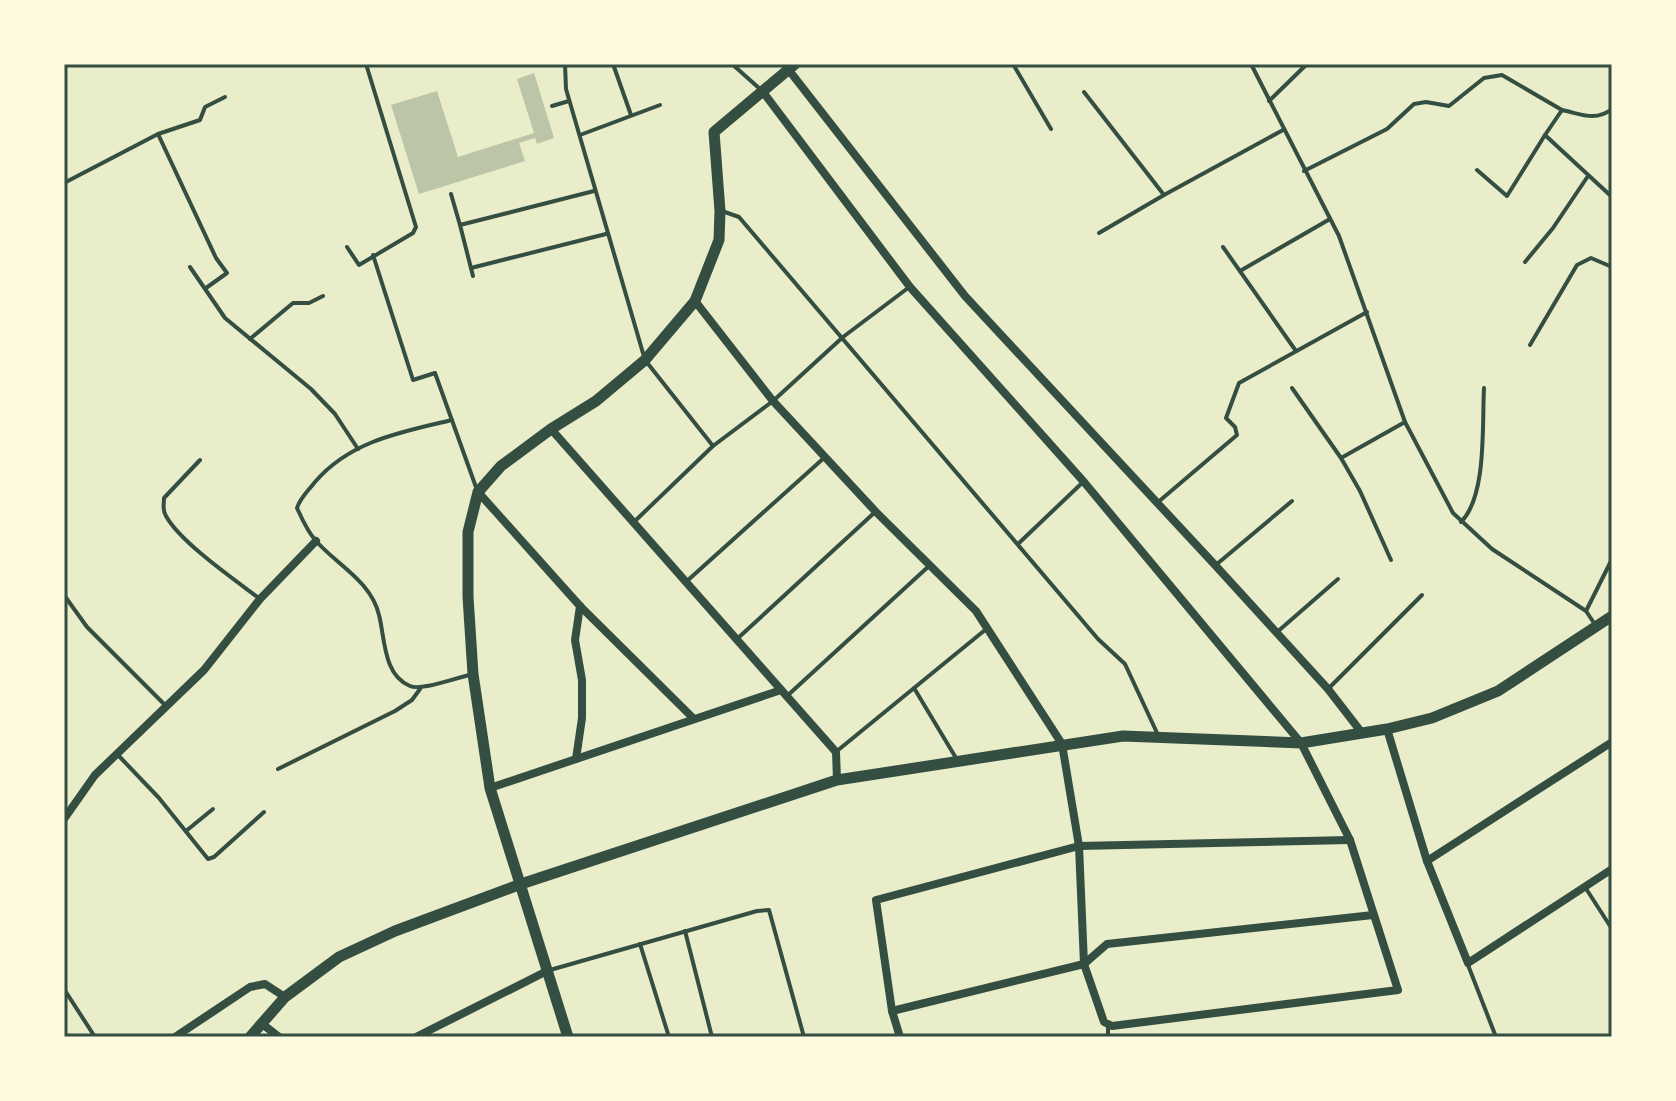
<svg xmlns="http://www.w3.org/2000/svg" width="1676" height="1101" font-family="Manrope,sans-serif">
<style>
.building{fill:#bcc5a7}
.lines{fill:none;stroke-linecap:round;stroke-linejoin:round}
.service{stroke:#344e41;stroke-width:4}
.minor{stroke:#344e41;stroke-width:8}
.tertiary{stroke:#344e41;stroke-width:11}
.neatline{fill:none;stroke:#344e41;stroke-width:3}
</style>
<rect width="100%" height="100%" fill="#e9edc9"/>
<path class="building" d="M534,73L554,138L537,144L535,138L519,143L525,161L419,194L391,105L437,91L458,157L534,133L517,79Z"/>
<g class="lines">
<g class="service">
<path d="M565,64L566,89L645,360L713,446"/>
<path d="M613,64L631,115"/>
<path d="M732,64L760,89"/>
<path d="M1013,64L1051,129"/>
<path d="M1251,64L1339,236L1405,422L1453,513L1492,549L1586,611L1596,626"/>
<path d="M1084,92L1164,195L1283,130"/>
<path d="M1269,101L1307,64"/>
<path d="M552,106L569,101"/>
<path d="M1562,110C1581,114 1595,122 1612,109"/>
<path d="M158,134L216,258L227,273L206,288"/>
<path d="M580,135L660,105"/>
<path d="M1477,170L1507,196L1545,135"/>
<path d="M1304,171L1387,129L1414,104L1426,102L1449,106L1484,78L1502,75L1562,110L1545,135L1612,197"/>
<path d="M64,183L158,134L200,120L205,107L225,97"/>
<path d="M451,194L460,225L594,191"/>
<path d="M722,211L739,217L1098,639L1125,664L1158,735"/>
<path d="M460,225L473,276"/>
<path d="M1099,233L1164,195"/>
<path d="M347,247L359,265L413,233L416,227L366,64"/>
<path d="M1223,247L1296,351"/>
<path d="M373,255L413,380L435,373L477,490"/>
<path d="M1525,262L1553,228L1588,176"/>
<path d="M190,267L225,318L311,389L335,414L358,449"/>
<path d="M471,268L606,234"/>
<path d="M1240,271L1330,219"/>
<path d="M250,339L293,303H309L323,296"/>
<path d="M1530,345L1577,265L1591,258L1612,267"/>
<path d="M1292,388L1341,458"/>
<path d="M452,420C401,432 350,441 315,482C308,491 300,498 297,508C302,519 307,531 316,541C336,564 371,581 379,615C385,638 383,675 410,686C421,691 455,678 470,675"/>
<path d="M200,460L164,498C164,505 162,510 166,516C180,542 235,580 260,599"/>
<path d="M1157,503L1237,435L1235,427L1226,418L1239,383L1367,312"/>
<path d="M635,521L713,446L773,401L843,337L908,288"/>
<path d="M1461,522C1487,496 1482,425 1484,388"/>
<path d="M1019,543L1082,483"/>
<path d="M1391,560L1360,491L1341,458L1405,422"/>
<path d="M1217,564L1292,501"/>
<path d="M687,581L825,457"/>
<path d="M64,595L87,627L165,705"/>
<path d="M1586,611L1612,559"/>
<path d="M1276,633L1338,579"/>
<path d="M737,639L874,513"/>
<path d="M914,688L956,758"/>
<path d="M1328,689L1422,595"/>
<path d="M787,696L929,566"/>
<path d="M837,751L985,630"/>
<path d="M117,754L159,798L208,859L214,857L264,812"/>
<path d="M278,769L395,711L412,700L420,689"/>
<path d="M186,831L213,809"/>
<path d="M1585,887L1612,929"/>
<path d="M685,931L712,1037"/>
<path d="M640,944L669,1037"/>
<path d="M1468,965L1496,1037"/>
<path d="M550,970L757,911L769,910L804,1037"/>
<path d="M64,989L95,1037"/>
<path d="M1108,1025V1037"/>
</g>
<g class="minor">
<path d="M788,69L965,296L1215,565L1328,689L1362,733"/>
<path d="M695,301L773,401L876,512L976,611L1062,744L1079,846L1084,964L1104,1022L1112,1026L1398,990L1350,840L1301,743L1084,482L910,287L763,92"/>
<path d="M551,429L836,752L837,780"/>
<path d="M478,492L580,606L694,719"/>
<path d="M1387,729L1427,861L1468,963L1612,869"/>
<path d="M576,759L582,718V680L575,640L580,606"/>
<path d="M490,788L781,690"/>
<path d="M64,819L95,775L204,670L260,599L316,541"/>
<path d="M1427,861L1612,742"/>
<path d="M892,1011L1084,964L1107,944L1373,915"/>
<path d="M261,1023L279,1037"/>
<path d="M175,1037L250,987L265,984L285,997"/>
<path d="M416,1037L547,971"/>
<path d="M900,1037L892,1011L876,900L1079,846L1350,840"/>
</g>
<g class="tertiary">
<path d="M250,1037L285,997L339,957L395,931L521,884L837,780L1123,736L1301,743L1387,729L1432,718L1498,691L1612,616"/>
<path d="M568,1037L490,788L473,674L468,597V532L478,492L501,466L551,429L596,401L645,360L695,301L719,240L720,211L714,132L795,64"/>
</g>
</g>
<rect width="1676" height="1101" fill="none" stroke="#fefae0" stroke-width="132"/>
<rect x="66" y="66" width="1544" height="969" class="neatline"/>
</svg>
